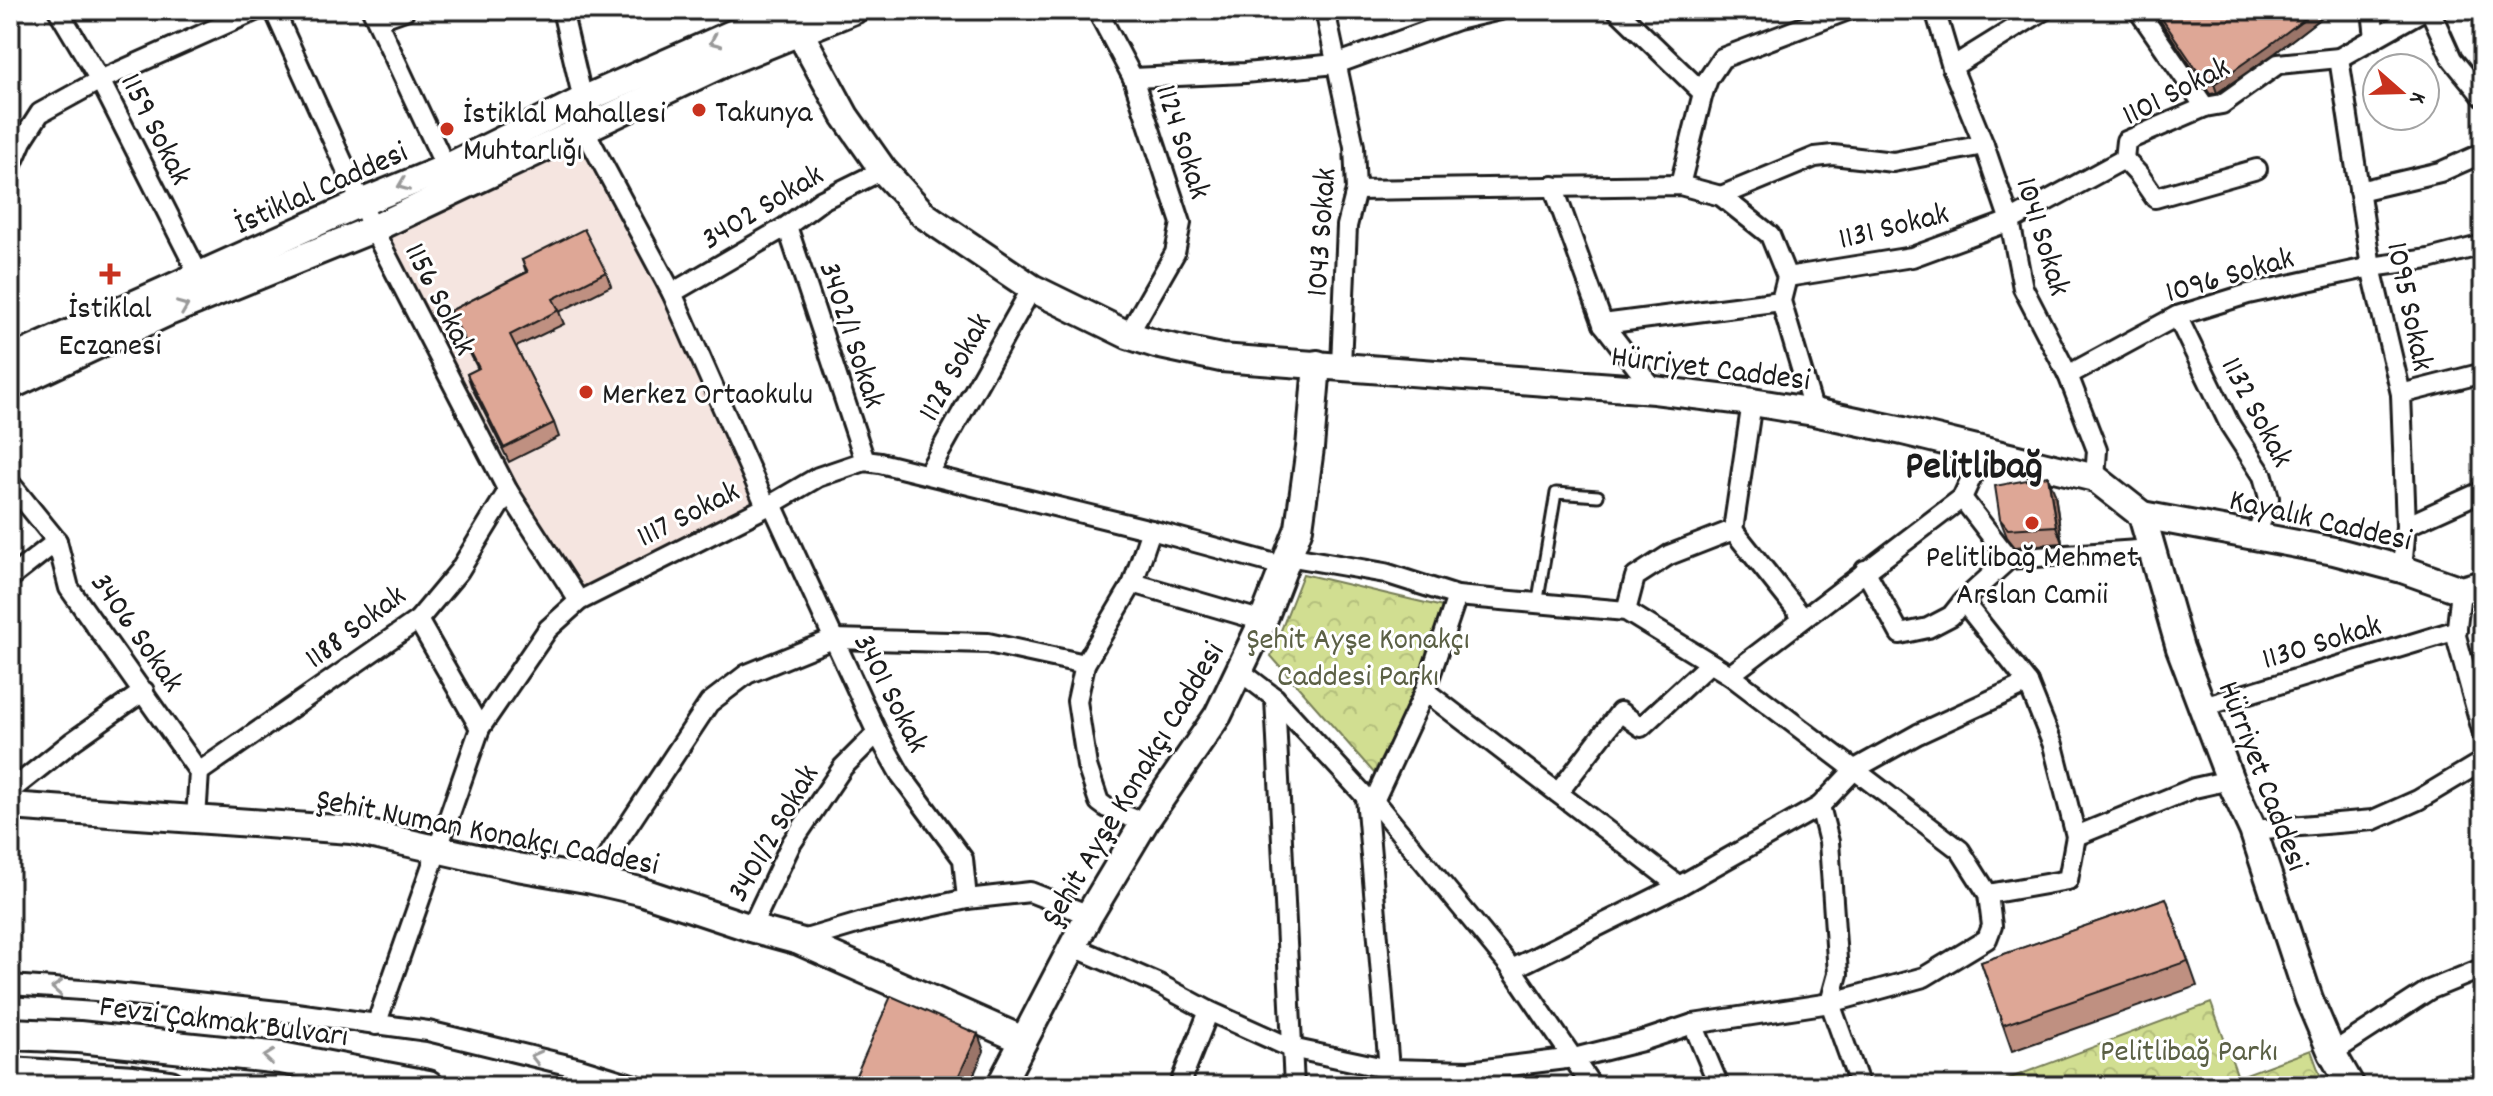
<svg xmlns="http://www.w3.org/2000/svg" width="2493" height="1096" font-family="Dekko,sans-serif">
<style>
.built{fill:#f5e5e0}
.park{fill:url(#park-crowns);stroke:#767d56;stroke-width:2}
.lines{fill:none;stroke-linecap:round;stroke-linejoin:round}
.lane-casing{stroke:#1c1c1c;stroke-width:15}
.street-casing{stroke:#1c1c1c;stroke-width:24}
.secondary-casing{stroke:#1c1c1c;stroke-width:32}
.primary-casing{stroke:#1c1c1c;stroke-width:36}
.lane{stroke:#fff;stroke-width:9}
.street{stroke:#fff;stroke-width:18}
.secondary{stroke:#fff;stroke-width:26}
.primary{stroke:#fff;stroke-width:30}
.wall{fill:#bf9081;stroke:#1c1c1c;stroke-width:2}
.shaded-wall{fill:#9b7569;stroke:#1c1c1c;stroke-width:2}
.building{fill:#dea796;stroke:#1c1c1c;stroke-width:2}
.oneway{stroke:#999}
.poi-dot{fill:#c8321e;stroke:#fff;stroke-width:3}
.labels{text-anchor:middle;stroke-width:6;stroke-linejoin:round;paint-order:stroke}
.street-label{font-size:32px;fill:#1c1c1c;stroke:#fff}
.poi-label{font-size:32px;fill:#1c1c1c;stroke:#fff;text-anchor:start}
.park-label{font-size:32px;fill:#5b6045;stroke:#fff}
.district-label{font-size:40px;font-weight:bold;fill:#1c1c1c;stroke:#fff}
</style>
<defs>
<pattern id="park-crowns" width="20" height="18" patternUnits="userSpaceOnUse" patternTransform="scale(2)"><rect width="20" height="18" fill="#d1de91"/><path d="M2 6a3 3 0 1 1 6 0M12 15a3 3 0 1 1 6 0" fill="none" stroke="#b3be7c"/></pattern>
</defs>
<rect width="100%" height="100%" fill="#fff"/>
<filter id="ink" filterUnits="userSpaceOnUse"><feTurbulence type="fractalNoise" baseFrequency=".0125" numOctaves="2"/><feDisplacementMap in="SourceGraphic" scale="16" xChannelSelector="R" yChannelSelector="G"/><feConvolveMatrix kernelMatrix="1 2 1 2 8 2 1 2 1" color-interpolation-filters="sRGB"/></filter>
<g filter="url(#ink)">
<path class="built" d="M584,129L766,506L579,601L373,229Z"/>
<g class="park">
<path d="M1303,574L1447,608L1415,691L1374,773L1271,656Z"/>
<path d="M2211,1003L2238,1077L2311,1050L2324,1086H1989Z"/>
</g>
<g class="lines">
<g class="lane-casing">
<path id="lane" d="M1537,605L1556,493L1598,496"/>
</g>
<g class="street-casing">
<g id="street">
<path d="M58,10L100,80L200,277"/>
<path d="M274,10L373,229L508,491L579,601"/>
<path d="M372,10L446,168"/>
<path d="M562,10L583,100"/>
<path d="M1097,10L1133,78L1181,223L1175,253L1128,335"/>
<path d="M1325,10L1354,146L1356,190L1347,226L1341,365"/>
<path d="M1617,10L1703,93"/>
<path d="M1935,10L1952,67L1984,145L2010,221L2023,288L2068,375L2097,450L2095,478"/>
<path d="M2138,10L2205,107"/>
<path d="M2372,10L2375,38"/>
<path d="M2430,10L2452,59L2483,97"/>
<path d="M377,20L405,10"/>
<path d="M2339,58L2371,267L2401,394L2406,526L2402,569"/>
<path d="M1952,67L2044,10"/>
<path d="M1133,78L1245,73L1336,64L1457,20L1500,10"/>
<path d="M584,129L672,293L766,506"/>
<path d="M2124,159L2139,175L2155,198L2257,169"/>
<path d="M10,169L22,141L40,113L100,80L257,10"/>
<path d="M1680,185L1703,93L1708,79L1722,58L1848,10"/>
<path d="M1553,186L1603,324L1654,390"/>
<path d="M1356,190L1680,185L1721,196L1770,235L1787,277L1781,301L1814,412"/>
<path d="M2359,191L2440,172L2483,153"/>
<path d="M1721,196L1815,157L1833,155L1893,162L1984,145"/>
<path d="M787,226L865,461"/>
<path d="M1787,277L1912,257L2010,221L2124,159L2126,141L2205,107L2222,104L2278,64L2339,58L2424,10"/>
<path d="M672,293L787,226L822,200L883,170"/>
<path d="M2177,316L2230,425L2263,476L2269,498L2256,536"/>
<path d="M1603,324L1781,301"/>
<path d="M2068,375L2177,316L2248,294L2371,267L2429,259L2483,245"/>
<path d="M2401,394L2483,373"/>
<path d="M928,473L1032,288"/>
<path d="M10,483L57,541L69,588L199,772L196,819"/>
<path d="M772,504L877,733L900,774L963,859L967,899"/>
<path d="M2406,526L2483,491"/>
<path d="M1733,530L1752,402"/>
<path d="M2009,559L2152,549"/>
<path d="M1865,570L1900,634L1928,628L1951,616L1963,601L2009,559L1962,498"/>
<path d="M10,578L57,541"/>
<path d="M1133,583L1263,621"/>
<path d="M2461,590L2456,636L2483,734"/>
<path d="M1963,601L2028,683L2053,745L2076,836L2068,880L1988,894"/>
<path d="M1626,611L1635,577L1669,555L1733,530L1803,618"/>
<path d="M418,620L480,728"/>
<path d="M1241,672L1275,698L1366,797L1374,801L1512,969L1592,1086"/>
<path d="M1730,675L1962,498L1984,450"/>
<path d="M1425,691L1679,886"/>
<path d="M1275,698L1294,1086"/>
<path d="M2203,707L2457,630"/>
<path d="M199,772L418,620L459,571L508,491"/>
<path d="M10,791L73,741L144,691"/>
<path d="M1558,793L1620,712L1641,727L1710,663"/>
<path d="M1366,797L1389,1069"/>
<path d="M1374,801L1425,691L1457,596"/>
<path d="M1820,806L1829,842L1838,974L1830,1003L1860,1086"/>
<path d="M1144,823L1107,808L1099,802L1087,766L1077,701L1085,664L1133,583L1151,530"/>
<path d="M2253,830L2373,820L2418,800L2483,761"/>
<path d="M2076,836L2194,788L2230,780"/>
<path d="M592,880L709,703L747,674L833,639L988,643L1085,664"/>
<path d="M751,928L791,844L843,767L877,733"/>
<path d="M799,941L863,922L967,899L1030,892L1089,915"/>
<path d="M1072,946L1159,984L1209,1011L1291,1048L1389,1069L1469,1071L1574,1058L1642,1041L1693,1024L1830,1003L1924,977L1987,939L1992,926L1988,894L1960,850L1730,675L1626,611L1457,596L1385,573L1287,556"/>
<path d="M1512,969L1679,886L1820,806L1855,769L1918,734L2028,683"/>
<path d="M10,985L96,991L296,1013L428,1031L580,1068L638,1086"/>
<path d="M1693,1024L1719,1086"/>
<path d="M376,1025L480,728L548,629L579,601L772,504L818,477L865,461L880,463L1151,530L1283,566"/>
<path d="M2332,1053L2429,990L2483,968"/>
<path d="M1179,1086L1209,1011"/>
</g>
</g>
<g class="secondary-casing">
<g id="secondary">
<path d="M793,10L800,33L845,116L883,170L924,215L1032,288L1128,335L1156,344L1221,358L1654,390L1752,402L1814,412L1903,431L2095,478L2142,515L2180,648L2230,780L2253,830L2309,999L2332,1053L2351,1086"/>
<path d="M10,360L363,202L446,168L583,100L786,10"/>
<path d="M10,386L166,313L373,229L726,62L854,10"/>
<path d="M2142,515L2334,551L2402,569L2461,590L2483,584"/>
<path d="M10,806L351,830L517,867L592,880L640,891L751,928L799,941L1023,1040"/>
<path d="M1000,1086L1089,915L1144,823L1218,715L1263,621L1299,528L1310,448L1317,364"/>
</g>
</g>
<g class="primary-casing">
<g id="primary">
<path d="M10,1034L79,1037L281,1058L428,1086"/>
<path d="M10,1073L133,1081L170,1086"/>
</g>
</g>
<use href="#lane" class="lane"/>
<use href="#street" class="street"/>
<use href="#secondary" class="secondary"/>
<use href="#primary" class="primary"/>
</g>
<g class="wall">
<path d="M2153,10H2331L2275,53L2217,93L2210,94Z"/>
<path d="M522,260L606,272L611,286L559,312L564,324L516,347L554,423L559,437L509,462L472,388L467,374L478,369L455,324L450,311L526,272Z"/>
<path d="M2055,494L2062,543L2015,547L2007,537L2000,519Z"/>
<path d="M2166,898L2197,986L2012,1051L1981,962Z"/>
</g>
<g class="shaded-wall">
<path d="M2316,10H2331L2275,53L2217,93L2214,84Z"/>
<path d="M2048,476L2055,494L2062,543L2056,526Z"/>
<path d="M978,1034L984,1051L969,1086H954Z"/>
</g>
<g class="building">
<path d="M2156,10H2316L2271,44L2214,84L2207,85Z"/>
<path d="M584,229L606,272L553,299L559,310L510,335L554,423L504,448L467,374L479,368L450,311L528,272L522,260Z"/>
<path d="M2048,476L2056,526L2008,529L2000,519L1995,486Z"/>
<path d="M2166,898L2188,961L2003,1025L1981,962Z"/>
<path d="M891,996L978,1034L954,1086H863L853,1082Z"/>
</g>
<defs><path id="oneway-chevron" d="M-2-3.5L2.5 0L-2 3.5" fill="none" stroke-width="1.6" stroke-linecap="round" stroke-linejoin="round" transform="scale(2)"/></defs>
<g class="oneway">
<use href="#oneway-chevron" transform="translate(715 41) rotate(156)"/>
<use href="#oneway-chevron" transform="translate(403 185) rotate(158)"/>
<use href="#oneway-chevron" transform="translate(183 307) rotate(-22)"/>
<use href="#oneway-chevron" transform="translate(57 988) rotate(-176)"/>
<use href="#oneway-chevron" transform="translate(269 1057) rotate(-174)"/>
<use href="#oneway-chevron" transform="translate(536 1057) rotate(-166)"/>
</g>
</g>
<g class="poi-dot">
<circle cx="699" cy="110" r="8"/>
<circle cx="447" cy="129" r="8"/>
<path d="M106 262h8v8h8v8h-8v8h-8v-8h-8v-8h8z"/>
<circle cx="586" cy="392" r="8"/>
<circle cx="2032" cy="523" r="8"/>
</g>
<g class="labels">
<g class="street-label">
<text transform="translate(2175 89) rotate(-27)" y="11">1101 Sokak</text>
<text transform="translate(158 128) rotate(63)" y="11">1159 Sokak</text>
<text transform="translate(1185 141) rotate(72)" y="11">1124 Sokak</text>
<text transform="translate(320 186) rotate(-24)" y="11">İstiklal Caddesi</text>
<text transform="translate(761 205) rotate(-31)" y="11">3402 Sokak</text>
<text transform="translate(1893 224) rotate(-14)" y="11">1131 Sokak</text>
<text transform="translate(1319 232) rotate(-86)" y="11">1043 Sokak</text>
<text transform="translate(2045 236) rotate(73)" y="11">1041 Sokak</text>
<text transform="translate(2229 273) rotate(-16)" y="11">1096 Sokak</text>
<text transform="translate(442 298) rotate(63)" y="11">1156 Sokak</text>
<text transform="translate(2412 306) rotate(78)" y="11">1095 Sokak</text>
<text transform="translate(854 334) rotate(72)" y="11">3402/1 Sokak</text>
<text transform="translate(953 366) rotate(-61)" y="11">1128 Sokak</text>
<text transform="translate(1711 366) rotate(7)" y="11">Hürriyet Caddesi</text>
<text transform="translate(2259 411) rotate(62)" y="11">1132 Sokak</text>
<text transform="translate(687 512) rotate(-27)" y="11">1117 Sokak</text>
<text transform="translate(2321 518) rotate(13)" y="11">Kayalık Caddesi</text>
<text transform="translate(354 625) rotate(-37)" y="11">1188 Sokak</text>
<text transform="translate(139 631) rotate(55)" y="11">3406 Sokak</text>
<text transform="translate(2321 640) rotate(-17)" y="11">1130 Sokak</text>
<text transform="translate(893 692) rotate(63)" y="11">3401 Sokak</text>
<text transform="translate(2265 775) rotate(69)" y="11">Hürriyet Caddesi</text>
<text transform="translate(1131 783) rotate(-59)" y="11">Şehit Ayşe Konakçı Caddesi</text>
<text transform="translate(488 830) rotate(11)" y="11">Şehit Numan Konakçı Caddesi</text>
<text transform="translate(771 832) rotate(-60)" y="11">3401/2 Sokak</text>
<text transform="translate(224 1019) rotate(7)" y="11">Fevzi Çakmak Bulvarı</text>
</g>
<g class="poi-label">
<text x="715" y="121">Takunya</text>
<text x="463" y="122">İstiklal Mahallesi<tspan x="463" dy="37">Muhtarlığı</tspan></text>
<text x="110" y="317" text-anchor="middle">İstiklal<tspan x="110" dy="37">Eczanesi</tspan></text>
<text x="602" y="403">Merkez Ortaokulu</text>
<text x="2032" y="566" text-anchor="middle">Pelitlibağ Mehmet<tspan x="2032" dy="37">Arslan Camii</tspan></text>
</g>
<g class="park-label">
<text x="1358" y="648">Şehit Ayşe Konakçı<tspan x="1358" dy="37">Caddesi Parkı</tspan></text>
<text x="2189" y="1060">Pelitlibağ Parkı</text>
</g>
<g class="district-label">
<text x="1974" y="477">Pelitlibağ</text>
</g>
</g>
<rect width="2493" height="1096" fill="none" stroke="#fff" stroke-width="40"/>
<rect x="20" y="20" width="2453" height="1056" fill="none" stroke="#1c1c1c" stroke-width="3" filter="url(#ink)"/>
<g transform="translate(2401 92) rotate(110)"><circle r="38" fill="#ffffff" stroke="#a4a4a4" stroke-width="2"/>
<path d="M0-6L14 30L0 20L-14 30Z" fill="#c8321e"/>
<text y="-12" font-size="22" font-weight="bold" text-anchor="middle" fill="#1c1c1c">K</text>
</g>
</svg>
